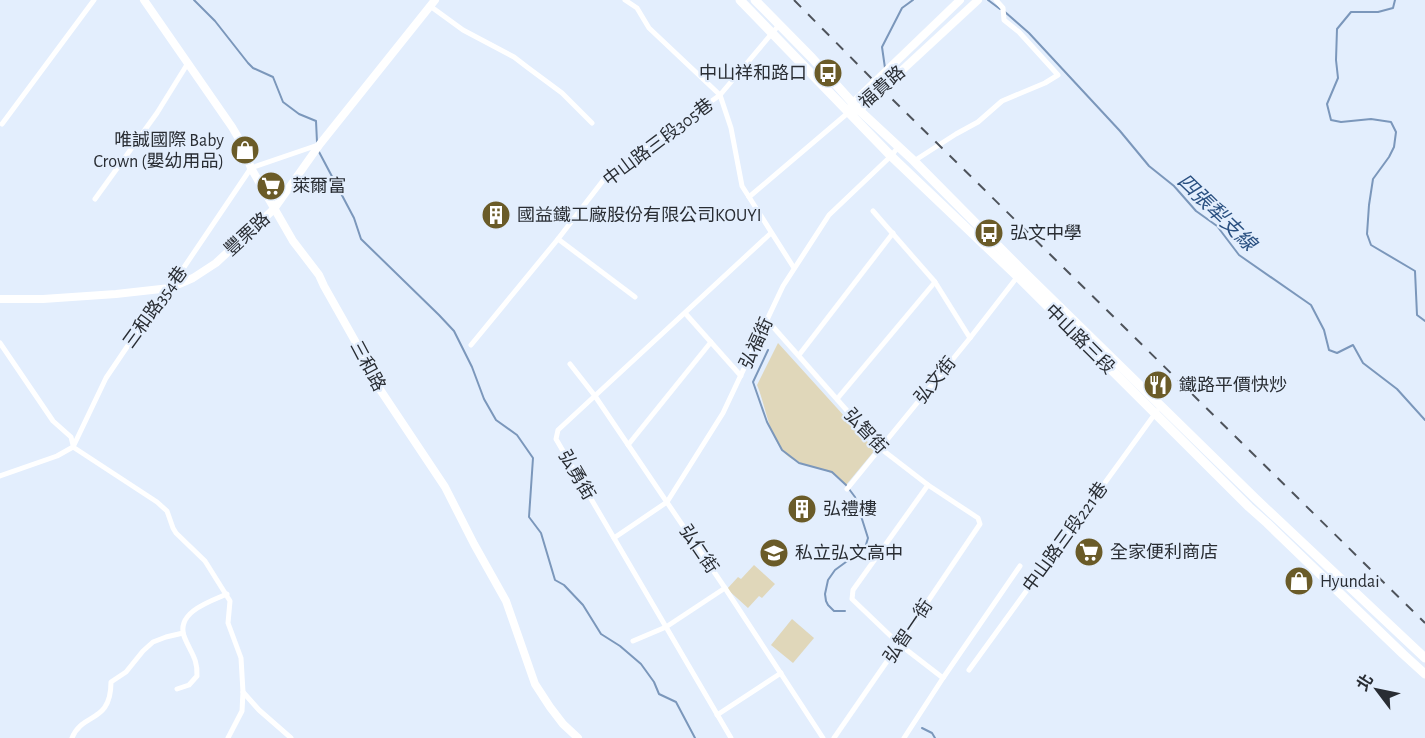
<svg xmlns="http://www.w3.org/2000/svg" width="1425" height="738" font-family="'Alegreya Sans','Noto Sans TC',sans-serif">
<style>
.park{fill:#e0d7ba}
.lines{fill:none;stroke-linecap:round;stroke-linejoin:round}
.stream{stroke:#7b97bb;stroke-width:2}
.street{stroke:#fff;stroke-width:5}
.secondary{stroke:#fff;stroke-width:8}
.primary{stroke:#fff;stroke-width:9}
.rail{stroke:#4e535b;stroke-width:2;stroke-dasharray:10 10;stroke-linecap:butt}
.labels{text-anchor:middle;stroke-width:4.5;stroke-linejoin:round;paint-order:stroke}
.poi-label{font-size:18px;fill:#292d33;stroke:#e3eefd;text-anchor:start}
.street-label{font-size:18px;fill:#292d33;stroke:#e3eefd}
.water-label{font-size:20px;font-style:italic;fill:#2a5081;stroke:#e3eefd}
</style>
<rect width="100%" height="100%" fill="#e3eefd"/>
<g class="park">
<path d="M778,343L875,450L846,485C841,481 837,476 831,473C821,467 807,466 796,461C770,450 767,408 757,385Z"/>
<path d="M754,565L775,584L762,598L759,596L748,608L727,589L738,577L741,579Z"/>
<path d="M792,619L814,638L793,663L771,645Z"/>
</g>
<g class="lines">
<g class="stream">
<path d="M194,0L215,21L248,63L253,68L273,77L283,102L299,114L316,121L317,142"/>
<path d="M988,0L1000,9"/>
<path d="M1395,0L1393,8L1378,12H1351L1337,29L1336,60L1338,78L1327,104L1331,120L1341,122L1371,119L1391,122L1396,132L1394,147L1389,157L1373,179L1369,205L1367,234L1371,245L1415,271L1417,315L1425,321"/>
<path d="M1005,12L1029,33L1120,131L1149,166L1174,186L1196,211L1217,226L1239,255L1311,305L1324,330L1329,350L1337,353L1353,345L1363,363L1397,389L1425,420"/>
<path d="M885,68L882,47L902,8L913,0"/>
<path d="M318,150L354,218L361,239L439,315L454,331L472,367L484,399L496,420L517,435L533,458L529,517L541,533L555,580L564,585L583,605L601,634L620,646L641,664L654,682L659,694L676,702L695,738"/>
<path d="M768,350L753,382L767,422L782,450L799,463L832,472L846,485L855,497L868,538L865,548L835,570L828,580L825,594L826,601L828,605L834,611H845"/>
<path d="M922,728L932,733L935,738"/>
</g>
<g class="street">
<path d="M625,0L637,8L649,28L720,95L731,128L742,186L794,268"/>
<path d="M430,6L463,30L514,57L527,67L562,93L592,123"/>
<path d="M2,124L94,0"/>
<path d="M914,161L956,134L978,122L1002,101L1045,83L1058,75L1019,32L1004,20L1003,8L996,0"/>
<path d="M749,197L849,112"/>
<path d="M95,199L157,113L188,63"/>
<path d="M873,211L935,282L970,338"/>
<path d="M558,239L635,297"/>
<path d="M685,313L741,376"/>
<path d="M767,320L880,448L928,485L978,518L980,524L899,644L834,738"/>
<path d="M0,343L53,421L71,437L73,445"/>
<path d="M471,345L558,239L605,178L720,95L779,25"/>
<path d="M799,355L893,233"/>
<path d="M570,364L595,396L725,588L823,738"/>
<path d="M837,399L935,282"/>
<path d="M628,445L711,342"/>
<path d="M73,447L157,502L167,511L173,528L176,533L205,561L230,601L228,623L241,658L243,692L242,711L228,738"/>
<path d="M0,476L57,456L73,447L106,378L131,341L170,288L251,168L318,145"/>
<path d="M928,485L853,590L852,599L899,644L943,678"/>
<path d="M847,489L970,338L1018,276"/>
<path d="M614,538L667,502L723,413L783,286L829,215L891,156L899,146"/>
<path d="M633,641L666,627L725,588"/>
<path d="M969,670L1157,411"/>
<path d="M177,689L189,685L197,676C198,658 190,652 184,636C176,612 211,601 227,594"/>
<path d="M243,692L259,710L291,738"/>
<path d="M717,715L781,673"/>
<path d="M72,738C82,712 111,724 111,682L126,672L143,651L153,642L166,637L183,633"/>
<path d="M731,738L556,439L558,430L771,233"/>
<path d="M904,738L943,678L1020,566"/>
</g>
<g class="secondary">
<path d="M144,0L232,127L242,144L251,168L293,241L319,275L324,286L359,348L379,388L445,487L474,544L506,601L535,684L550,707L563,724L578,738"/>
<path d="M850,108L853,103L960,0"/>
<path d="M856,111L859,110L978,0"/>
<path d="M0,299H43L116,294L170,288L193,278L216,263L274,209L320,144L435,0"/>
</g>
<g class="primary">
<path d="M740,0L891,156L1018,277L1249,507L1267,523L1403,654L1425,674"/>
<path d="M755,0L812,58L859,110L914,161L1023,271L1256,499L1425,658"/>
</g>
<path class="rail" d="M794,0L885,92L1425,623"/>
</g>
<defs>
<g id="bus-disc" transform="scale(1.5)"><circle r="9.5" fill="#6a5b28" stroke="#e3eefd"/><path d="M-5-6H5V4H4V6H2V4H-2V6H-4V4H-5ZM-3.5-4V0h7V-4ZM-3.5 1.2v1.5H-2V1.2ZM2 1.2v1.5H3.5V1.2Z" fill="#fff"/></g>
<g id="shop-disc" transform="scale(1.5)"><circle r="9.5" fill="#6a5b28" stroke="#e3eefd"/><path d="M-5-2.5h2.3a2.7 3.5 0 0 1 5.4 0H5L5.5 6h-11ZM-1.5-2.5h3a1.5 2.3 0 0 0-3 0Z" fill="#fff"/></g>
<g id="supermarket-disc" transform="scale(1.5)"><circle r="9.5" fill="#6a5b28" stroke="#e3eefd"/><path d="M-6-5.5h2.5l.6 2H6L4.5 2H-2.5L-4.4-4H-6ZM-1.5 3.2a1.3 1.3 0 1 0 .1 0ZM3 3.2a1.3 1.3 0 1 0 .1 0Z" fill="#fff"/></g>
<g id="building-disc" transform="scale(1.5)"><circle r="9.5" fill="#6a5b28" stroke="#e3eefd"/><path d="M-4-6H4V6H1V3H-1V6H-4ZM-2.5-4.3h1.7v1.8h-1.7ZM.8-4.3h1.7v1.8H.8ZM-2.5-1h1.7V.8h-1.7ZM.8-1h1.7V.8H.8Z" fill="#fff"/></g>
<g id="restaurant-disc" transform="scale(1.5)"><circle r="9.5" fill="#6a5b28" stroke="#e3eefd"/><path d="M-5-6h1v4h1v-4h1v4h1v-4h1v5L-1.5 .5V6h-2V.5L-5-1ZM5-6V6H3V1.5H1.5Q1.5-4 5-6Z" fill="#fff"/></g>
<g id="school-disc" transform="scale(1.5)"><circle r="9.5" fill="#6a5b28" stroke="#e3eefd"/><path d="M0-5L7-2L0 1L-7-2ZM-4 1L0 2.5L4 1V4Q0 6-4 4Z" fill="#fff"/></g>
</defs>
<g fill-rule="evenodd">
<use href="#bus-disc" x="828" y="73"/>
<use href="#shop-disc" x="245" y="150"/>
<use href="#supermarket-disc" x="271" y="186"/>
<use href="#building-disc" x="496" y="215"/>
<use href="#bus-disc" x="989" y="233"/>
<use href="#restaurant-disc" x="1158" y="385"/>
<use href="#building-disc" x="802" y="509"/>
<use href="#supermarket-disc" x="1089" y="552"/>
<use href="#school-disc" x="774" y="553"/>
<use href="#shop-disc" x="1299" y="581"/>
</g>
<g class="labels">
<g class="poi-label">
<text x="807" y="79" text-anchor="end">中山祥和路口</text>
<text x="224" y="146" text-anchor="end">唯誠國際 Baby<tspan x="224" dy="21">Crown (嬰幼用品)</tspan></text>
<text x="292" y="192">萊爾富</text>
<text x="517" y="221">國益鐵工廠股份有限公司KOUYI</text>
<text x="1010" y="239">弘文中學</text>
<text x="1179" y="391">鐵路平價快炒</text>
<text x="823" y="515">弘禮樓</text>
<text x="1110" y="558">全家便利商店</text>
<text x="795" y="559">私立弘文高中</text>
<text x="1320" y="587">Hyundai</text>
</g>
<g class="street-label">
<text transform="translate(882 87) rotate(-41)" y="6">福貴路</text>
<text transform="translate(658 142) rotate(-37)" y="6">中山路三段305巷</text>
<text transform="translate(247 234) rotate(-43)" y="6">豐栗路</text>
<text transform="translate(155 307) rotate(-54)" y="6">三和路354巷</text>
<text transform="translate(1080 339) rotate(45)" y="6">中山路三段</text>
<text transform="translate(756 343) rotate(-65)" y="6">弘福街</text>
<text transform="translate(368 366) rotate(62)" y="6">三和路</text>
<text transform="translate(935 380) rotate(-51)" y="6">弘文街</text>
<text transform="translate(866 431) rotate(47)" y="6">弘智街</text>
<text transform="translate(577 475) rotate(60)" y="6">弘勇街</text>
<text transform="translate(1065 537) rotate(-54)" y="6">中山路三段221巷</text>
<text transform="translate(699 549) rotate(56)" y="6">弘仁街</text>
<text transform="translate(908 631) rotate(-56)" y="6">弘智一街</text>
</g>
<g class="water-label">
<text transform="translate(1217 212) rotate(44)" y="7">四張犁支線</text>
</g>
</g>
<g transform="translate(1377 690) rotate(302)" stroke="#e3eefd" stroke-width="4.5" paint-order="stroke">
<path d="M0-4.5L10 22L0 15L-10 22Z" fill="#292d33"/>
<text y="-9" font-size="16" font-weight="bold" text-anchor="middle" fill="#292d33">北</text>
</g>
</svg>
